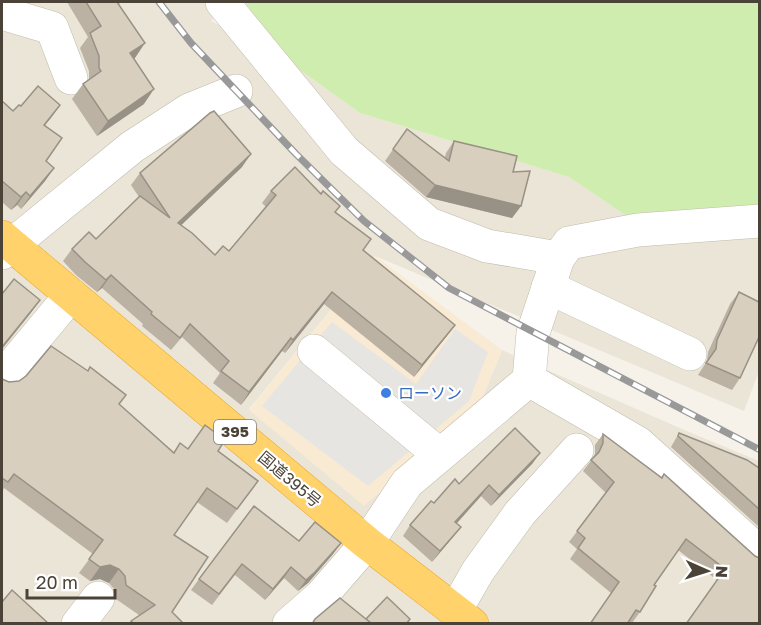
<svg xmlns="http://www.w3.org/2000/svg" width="761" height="625" font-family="'Golos Text','Noto Sans JP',sans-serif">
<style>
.residential{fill:#eae5d7}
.commercial{fill:#f9ead4}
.green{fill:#d0edb0}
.parking{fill:#e7e5e1}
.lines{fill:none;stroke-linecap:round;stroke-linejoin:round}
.minor-casing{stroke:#c2bbab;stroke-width:34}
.highway-casing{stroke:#eaaa30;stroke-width:34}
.minor{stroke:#fff;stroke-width:33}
.highway{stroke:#ffd26b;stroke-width:33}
.rail-casing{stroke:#999;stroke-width:7}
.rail{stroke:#fff;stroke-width:4.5;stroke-dasharray:14;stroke-linecap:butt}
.wall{fill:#bbb2a3}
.shaded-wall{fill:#989185}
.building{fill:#d9cfbe;stroke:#989185;stroke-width:1.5}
.shop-dot{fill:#3f7fe0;stroke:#fff;stroke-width:2}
.labels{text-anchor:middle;stroke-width:4.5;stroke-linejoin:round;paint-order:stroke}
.shield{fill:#fff;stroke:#817b73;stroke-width:1.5}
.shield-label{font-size:15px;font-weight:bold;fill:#4b4337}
.shop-label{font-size:16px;fill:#366cbe;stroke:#fff;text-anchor:start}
.street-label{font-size:16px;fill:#4b4337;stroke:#fff}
</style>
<rect width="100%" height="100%" fill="#f6f2ea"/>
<path class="residential" d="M2,2H233L211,21L283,58L360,113L569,177L628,217L759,225V371L744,411L375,256L249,409H478L502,350L682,429L759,461V623H2Z"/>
<path class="commercial" d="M375,256L502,350L478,409L364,506L249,410Z"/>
<path class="green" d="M245,2H759V225L628,217L569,177L360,113L283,58Z"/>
<path class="parking" d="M332,322L416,384L455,329L488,352L469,401L368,486L262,406Z"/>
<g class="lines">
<g class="minor-casing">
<g id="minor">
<path d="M222,2L344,151L429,224L487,246L558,258"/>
<path d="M2,13L52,28L71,78"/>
<path d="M2,253L132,147L189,110L236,91"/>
<path d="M548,287L690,354"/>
<path d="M314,351L440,455"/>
<path d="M2,378L71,295"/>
<path d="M529,380L638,443L760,553"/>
<path d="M455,611L478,571L520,513L577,450"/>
<path d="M78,624L98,598"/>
<path d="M289,624L321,596L367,543L407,483L529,380L533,333L558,258L569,243L638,230L760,221"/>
</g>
</g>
<g class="highway-casing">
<path id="highway" d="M2,237L367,543L472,624"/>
</g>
<use href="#minor" class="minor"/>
<use href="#highway" class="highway"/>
<g class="rail-casing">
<path id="rail" d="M159,2L191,43L296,154L364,221L449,288L760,450"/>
</g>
<use href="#rail" class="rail"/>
</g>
<g class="wall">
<path d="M67,2H121L119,4L134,59L144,104L97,136L72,99L83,84L89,80V71L80,48L88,37Z"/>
<path d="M2,101L13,111L21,106L60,105L45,125L46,161L54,168L45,181L21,209L17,205L11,210L2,202Z"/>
<path d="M407,129L445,157L446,153L454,141L513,172L521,206L512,218L426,197L385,161Z"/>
<path d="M242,167L181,225L215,255L229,251L266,207L262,203L271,191L321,194L340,206L335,212L363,250L455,325L446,337L414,377L324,304L285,353L282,351L241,405L213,383L220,373L182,337L171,350L142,326L143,324L102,288L97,292L76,275L63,261L72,249L96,239L139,197L131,185L140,173Z"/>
<path d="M739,292L740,378L732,390L698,375L707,361L708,352L730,304Z"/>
<path d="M88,371L126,395L119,404L174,453L188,449L218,451L258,481L227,523L197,502L174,535L172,612L184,624H129L131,621L139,615L116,599L115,590L109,583L100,579L90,581L79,573L93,554L4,488L2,492V379L9,382Z"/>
<path d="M679,433L759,468V527L671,447Z"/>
<path d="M603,434L661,477L664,474L755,556L717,580L678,550L654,585L640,612L632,623L628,621L611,593L570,559L577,549L569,542L606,493L583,471L594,457L595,454V445Z"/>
<path d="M540,453L532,464L491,506L481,496L457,523L453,537L432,562L403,536L410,525L434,503L459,484Z"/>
<path d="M299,541L341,543L333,554L308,583L298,591L284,578L265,600L235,575L212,605L191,590L199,579Z"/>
</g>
<g class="shaded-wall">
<path d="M145,43L135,58L120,68L130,53Z"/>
<path d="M154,89L144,104L97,136L108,121Z"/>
<path d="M60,105L51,118L34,138L44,125Z"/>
<path d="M251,154L242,167L170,236L178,223Z"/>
<path d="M54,168L45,181L21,209L30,196Z"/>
<path d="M435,185L521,206L512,218L426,197Z"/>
<path d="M26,192L17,205L11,210L21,197Z"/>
<path d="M111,275L102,288L97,292L106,280Z"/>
<path d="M332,292L324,304L285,353L293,340Z"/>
<path d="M40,300L30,314L2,349V347Z"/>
<path d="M455,325L446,337L414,377L422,365Z"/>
<path d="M291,338L282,351L241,405L249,392Z"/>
<path d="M540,453L532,464L491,506L499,495Z"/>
<path d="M489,485L481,496L448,533L455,522Z"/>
<path d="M461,527L453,537L432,562L440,551Z"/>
<path d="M341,543L333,554L308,583L298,591L306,580Z"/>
<path d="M110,565L119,569L109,583L100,579L90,581L100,567Z"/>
<path d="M291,567L284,578L265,600L273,589Z"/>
</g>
<g class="building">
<path d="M86,2H117L145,43L130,53L154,89L108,121L83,84L101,71L99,68V56L90,33L101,26Z"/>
<path d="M38,86L60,105L44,125L62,138L46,161L54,168L30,196L26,192L21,197L2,181V101L13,111L19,105L21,106Z"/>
<path d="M214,111L251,154L178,223L192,233L215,255L223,246L229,251L276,195L271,191L295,167L321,194L323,191L340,206L335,212L371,239L363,250L455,325L422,365L332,292L293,340L291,338L249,392L221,371L229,361L190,324L180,338L151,314L152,312L111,275L106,280L85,262L72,249L89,232L96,239L140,196L170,218L140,173L210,113Z"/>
<path d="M407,129L449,161L454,141L517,156L513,172L530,171L521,206L435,185L393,149Z"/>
<path d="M14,279L40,300L2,347V294Z"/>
<path d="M739,292L759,302V337L740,378L706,363L716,349L717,340Z"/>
<path d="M51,346L88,371L90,367L126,395L119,404L174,453L180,443L188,449L205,425L225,440L218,451L258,481L237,509L207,488L174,535L208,557L172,612L184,624H134L131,621L155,605L126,585L125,576L119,569L110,565L100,567L89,559L103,540L14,474L8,482L2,478V379L9,382L19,381L26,376Z"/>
<path d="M515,428L540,453L499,495L489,485L455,522L461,527L440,551L410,525L431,501L434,503L455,479L459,484Z"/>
<path d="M679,433L747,460L759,468V509L678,436Z"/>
<path d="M603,434L662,478L664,474L755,556L759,558V624H686L725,569L686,539L654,585L656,586L640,612L636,610L627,624H590L619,582L578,548L585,538L577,531L614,482L591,460L599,452L603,443Z"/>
<path d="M254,506L299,541L315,522L341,543L315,572L306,580L291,567L273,589L242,564L219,594L199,579Z"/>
<path d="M12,590L49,624H2V602Z"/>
<path d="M387,597L410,619L406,624H372L366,619Z"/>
<path d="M340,598L372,624H312L315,619Z"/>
</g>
<circle class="shop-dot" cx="386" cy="393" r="6"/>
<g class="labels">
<rect class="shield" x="214" y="420" width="42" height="24" rx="4.5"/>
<g class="shield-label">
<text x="235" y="437">395</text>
</g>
<g class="shop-label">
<text x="398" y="399">ローソン</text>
</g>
<g class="street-label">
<text transform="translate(290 479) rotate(40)" y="6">国道395号</text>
</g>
</g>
<rect width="761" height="625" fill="none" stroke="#4b4337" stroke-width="6"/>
<g transform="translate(707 571) rotate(93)" stroke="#ffffff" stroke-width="4.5" paint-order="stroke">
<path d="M0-4.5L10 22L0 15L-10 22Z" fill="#4b4337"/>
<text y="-9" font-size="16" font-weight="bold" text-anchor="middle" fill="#4b4337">N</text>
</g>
<path d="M27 589v9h88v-9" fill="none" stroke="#4b4337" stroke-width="3"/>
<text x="36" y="589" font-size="18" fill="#4b4337" stroke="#ffffff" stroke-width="4.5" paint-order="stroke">20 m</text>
</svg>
